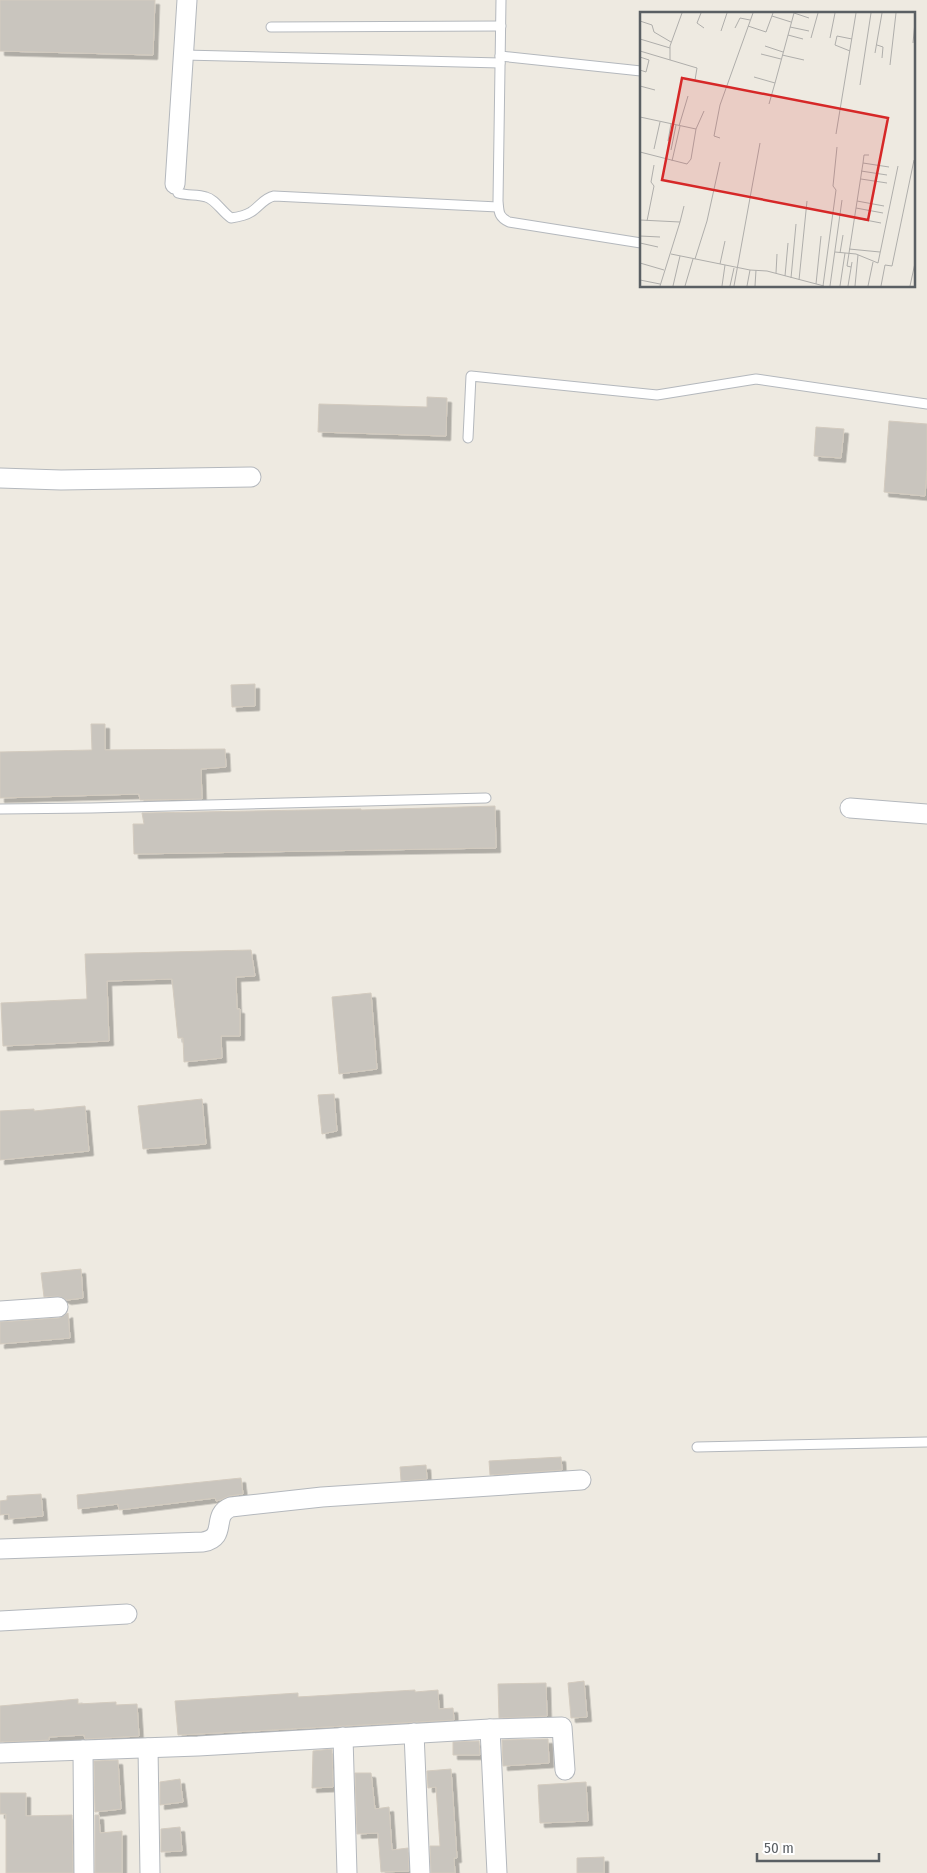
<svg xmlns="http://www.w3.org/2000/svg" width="927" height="1873" font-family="'Fira Sans Condensed',sans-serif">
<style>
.building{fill:#c9c5be;stroke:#d3cbbf;filter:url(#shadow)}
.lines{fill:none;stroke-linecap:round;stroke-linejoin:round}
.lane-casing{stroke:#b4b8bd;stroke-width:11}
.street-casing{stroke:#b4b8bd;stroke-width:21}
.lane{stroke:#fff;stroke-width:9}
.street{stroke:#fff;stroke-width:19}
.inset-road{fill:none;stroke:#afaeab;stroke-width:1}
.view{fill:#d62828;fill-opacity:0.15;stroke:#d62828;stroke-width:2.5}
.inset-edge{fill:none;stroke:#5a5f63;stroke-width:2.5}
</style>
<defs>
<filter id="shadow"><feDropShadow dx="4.5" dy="4.5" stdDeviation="0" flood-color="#0004"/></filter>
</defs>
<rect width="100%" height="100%" fill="#eeeae1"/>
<g class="building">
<path d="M0,0H155L153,55L0,51Z"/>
<path d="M427,397L447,398L446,436L318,432L319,404L427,407Z"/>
<path d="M889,421L927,424V468L925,496L884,492Z"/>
<path d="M816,427L844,429L841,458L814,456Z"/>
<path d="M255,684V706L232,707L231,685Z"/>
<path d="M91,724H105V750L225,749L226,767L201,769L202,799L140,800L139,794L0,798V752L92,750Z"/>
<path d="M495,806L496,848L134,854L133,824H144L142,813L361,809V810Z"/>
<path d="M251,950L255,976L236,977L237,1009H240V1036H221L222,1058L184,1062L183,1038H178L172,979L107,981L109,1041L3,1046L1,1003L87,999L85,954Z"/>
<path d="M371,993L377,1069L339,1074L332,997Z"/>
<path d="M334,1094L337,1131L322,1134L318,1095Z"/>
<path d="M202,1099L206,1144L143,1149L138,1106Z"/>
<path d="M85,1106L89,1151L0,1160V1111L34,1109V1111Z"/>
<path d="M81,1269L83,1298L67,1300L58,1296L44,1297L41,1273Z"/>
<path d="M68,1313L70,1338L0,1344V1322L59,1318Z"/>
<path d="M561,1457L562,1470L490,1475L489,1461Z"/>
<path d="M426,1465L427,1479L401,1481L400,1467Z"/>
<path d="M241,1478L243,1494L229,1496L220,1500L216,1501L215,1498L119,1510L118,1504L78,1509L77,1495Z"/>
<path d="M41,1494L43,1516L9,1519V1514L0,1515V1501L7,1500V1496Z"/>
<path d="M584,1681L587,1717L571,1718L568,1683Z"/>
<path d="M546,1683L547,1716L499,1718L498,1684Z"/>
<path d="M415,1690V1692L438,1690L439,1709L453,1708L454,1720L178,1735L175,1701L298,1693V1697Z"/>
<path d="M78,1699V1704L116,1702V1705L137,1704L139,1736L85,1739L84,1735L49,1737V1740L0,1742V1706Z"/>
<path d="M548,1739L549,1763L503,1766L502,1740Z"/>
<path d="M479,1741L480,1755H453V1742Z"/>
<path d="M332,1749L333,1787L312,1788L313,1751Z"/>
<path d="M118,1760L121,1809L95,1812L94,1761Z"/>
<path d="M451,1769L457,1858H454L455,1873H431L430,1846H440L436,1787L428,1788L427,1771Z"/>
<path d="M355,1773H371L375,1809L389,1807L392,1850L408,1848L409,1871L381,1872L378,1833L357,1834Z"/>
<path d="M180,1779L183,1802L160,1805V1782Z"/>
<path d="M586,1782L588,1821L540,1823L538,1785Z"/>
<path d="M0,1793H26V1816L72,1815L73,1873H6V1814H0Z"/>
<path d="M95,1815H99L100,1833L122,1831V1873H95Z"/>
<path d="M180,1827L182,1851L161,1852V1829Z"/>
<path d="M604,1857V1873H577V1858Z"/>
</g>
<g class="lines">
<g class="lane-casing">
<g id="lane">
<path d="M501,0L498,201C499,211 498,217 509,222L641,243"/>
<path d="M271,27L501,26"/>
<path d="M184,55L500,63"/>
<path d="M500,56L641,71"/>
<path d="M175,184L178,193C188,196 197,194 206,197C215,199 222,212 231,218C238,217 245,216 251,212C259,207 264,198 274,196L498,207"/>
<path d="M468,438L471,376L657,395L756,379L927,404"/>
<path d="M0,809L91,808L486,798"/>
<path d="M697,1447L927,1442"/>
</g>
</g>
<g class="street-casing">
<g id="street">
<path d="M175,184L187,0"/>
<path d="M0,478L61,480L251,477"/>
<path d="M850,808L927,814"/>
<path d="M0,1311L58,1307"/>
<path d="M0,1549L203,1542C229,1537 210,1515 231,1507L322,1497L581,1480"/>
<path d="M0,1621L127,1614"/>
<path d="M490,1729L497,1873"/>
<path d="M414,1733L420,1873"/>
<path d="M343,1737L347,1873"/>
<path d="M148,1748L150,1873"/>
<path d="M83,1750L84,1873"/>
<path d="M0,1753L198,1746L490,1729L562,1727L565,1770"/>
</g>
</g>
<use href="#lane" class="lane"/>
<use href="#street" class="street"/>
</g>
<g transform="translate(640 12)">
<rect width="275" height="275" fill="#eeeae1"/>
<path class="inset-road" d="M61,1L57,11L64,16M154,1L169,6M132,4L151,10M0,9L12,13L14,20L31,30M108,14L126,20L133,1M150,15L169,19M95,16L100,6L110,8M81,19L87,1M148,23L163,27M171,26L178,1M190,26L195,1M0,27L30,36M273,31L275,10M237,33L243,35L242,46M125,34L143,40M0,39L57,56L55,68M210,39L195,33L197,24L212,27M235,41L242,1M121,42L141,47M142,43L164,48M0,45L9,48L6,60L0,58M30,48V34L42,1M250,53L256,1M114,65L135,71L154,1M220,73L231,1M0,74L15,78M129,92L135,71M0,105L56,117L64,99M39,114L48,84M196,122L216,1M80,126L74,124L80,93L113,1M28,129L31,112M14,137L20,110M31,138L36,113M0,140L47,152L51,147L56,117M32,149L40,114M223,151L249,155M221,159L247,163M221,167L247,171M217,189L244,194M216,196L243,201M215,206L241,211M0,208L40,210L20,274M7,209L14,174L11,170L14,153M40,210L44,194M0,224L20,225M0,231L18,235M209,237L240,240M195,240L216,242L238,251L258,154M200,241L203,223M31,242L110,258L127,259L184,274M55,247L67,209L80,150M0,251L24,258M80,252L85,229M211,255L207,254L223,151L224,143H229M136,261L137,242M145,264L148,231M151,266L156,212M0,268L20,272M159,268L167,189M176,272L181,224M33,274L40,244M45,274L53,247M82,274L85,253M90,274L94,256M94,274L120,131M107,274L110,258M115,274L116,258M183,274L196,178L193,174L197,135M190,274L202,188M200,274L205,241M208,274L212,250M215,274L218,243M228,274L233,250M241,274L245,253L252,254L274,148M270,274L275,251"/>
<path class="view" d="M42,66L248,106L228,208L22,168Z"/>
<rect width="275" height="275" class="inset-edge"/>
</g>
<path d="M757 1853v8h122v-8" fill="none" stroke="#5a5f63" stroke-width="2.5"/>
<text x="764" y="1853" font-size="15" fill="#5a5f63" stroke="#ffffff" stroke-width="4" paint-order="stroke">50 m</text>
</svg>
